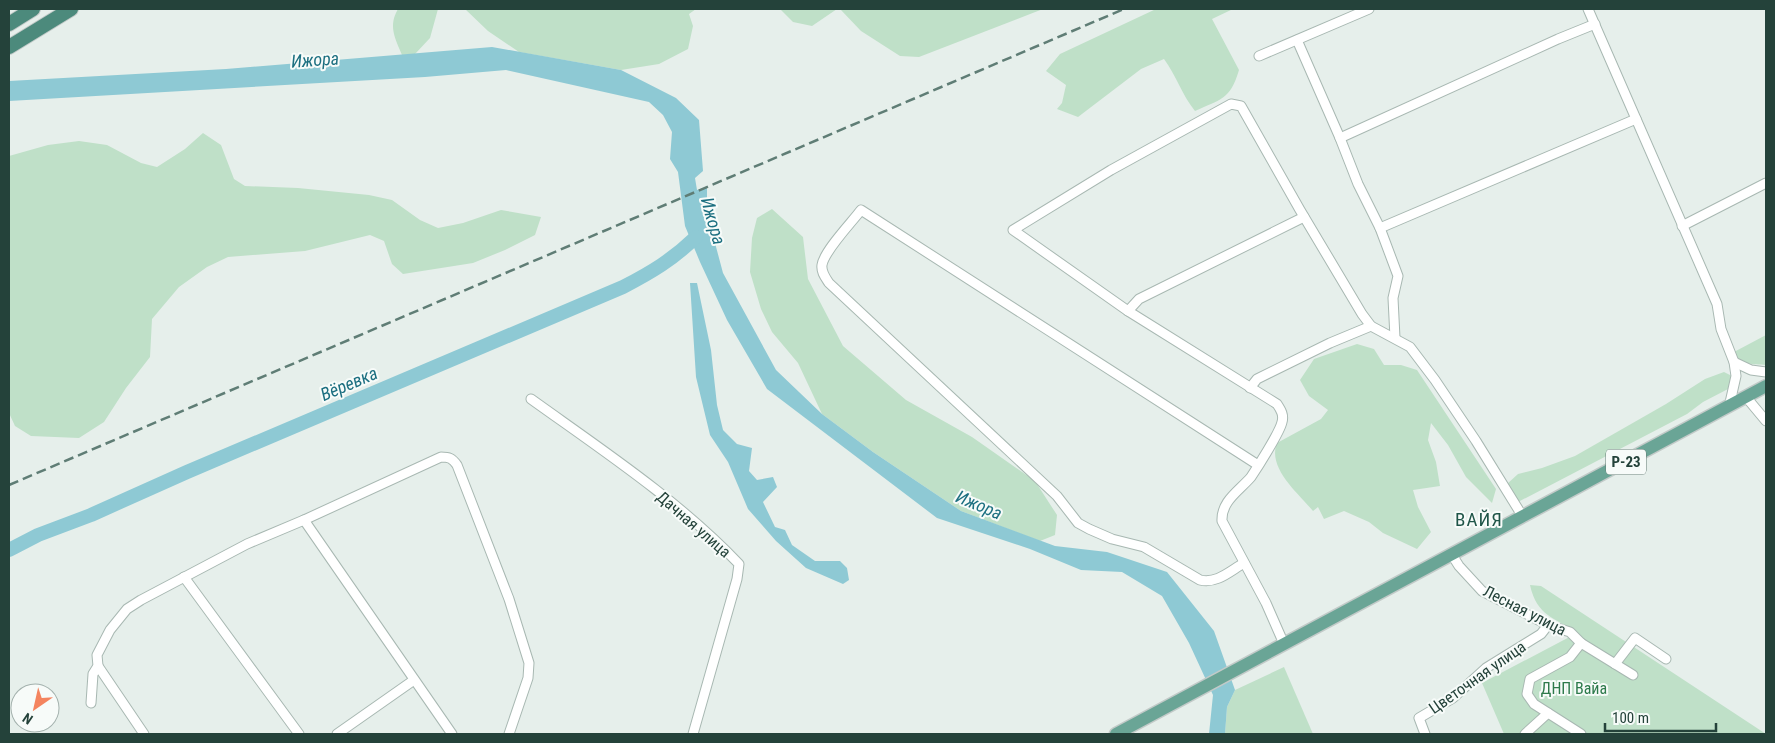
<svg xmlns="http://www.w3.org/2000/svg" width="1775" height="743" font-family="'Roboto Condensed',sans-serif">
<style>
.green{fill:#bfe0c8}
.water{fill:#8ec9d4}
.lines{fill:none;stroke-linecap:round;stroke-linejoin:round}
.river{stroke:#8ec9d4;stroke-width:14}
.minor-casing{stroke:#a8b8b2;stroke-width:11}
.primary-casing{stroke:#c2cac8;stroke-width:15}
.trunk-casing{stroke:#c2cac8;stroke-width:16}
.minor{stroke:#fff;stroke-width:9}
.primary{stroke:#6aa596;stroke-width:12}
.trunk{stroke:#4c8a7c;stroke-width:14}
.rail{stroke:#5f7d75;stroke-width:2.5;stroke-dasharray:10 5;stroke-linecap:butt}
.labels{text-anchor:middle;stroke-width:4;stroke-linejoin:round;paint-order:stroke}
.shield{fill:#f7fbf9;stroke:#637a73;stroke-width:1}
.shield-label{font-size:15px;font-weight:bold;fill:#24423a}
.street-label{font-size:16px;fill:#24423a;stroke:#f7fbf9}
.park-label{font-size:16px;fill:#2d7a4b;stroke:#f7fbf9}
.water-label{font-size:18px;font-style:italic;fill:#1c6f80;stroke:#f7fbf9}
.quarter-label{font-size:19px;letter-spacing:1px;fill:#1f5548;stroke:#f7fbf9}
</style>
<rect width="100%" height="100%" fill="#e6efeb"/>
<g class="green">
<path d="M398,9H438L430,38L415,54L402,55C395,38 388,26 398,9Z"/>
<path d="M465,9H696L689,14L693,26L688,49L659,64L621,70L519,52L488,31Z"/>
<path d="M780,9H837L812,26L793,22Z"/>
<path d="M840,9H1043L919,57L900,56L861,31Z"/>
<path d="M1156,9H1233L1212,19L1239,70C1230,100 1221,99 1195,111C1182,95 1176,75 1164,59L1141,69L1078,117L1057,109L1062,103L1066,85L1046,71L1060,54Z"/>
<path d="M203,133L221,145L234,179L245,186L298,188L369,195L392,200L420,220L438,228L463,223L501,210L541,217L535,235L505,250L473,263L403,274L392,264L384,241L370,235L305,251L228,257L207,267L179,287L152,319L150,357L126,388L104,422L79,438L31,436L15,426L9,413V156L48,145L79,141L107,145L141,163L157,167L185,149Z"/>
<path d="M772,209L803,237L808,279L843,346L906,400L972,437L1035,481L1057,515L1055,535L1040,541L961,511L873,452L822,414L798,363L772,332L761,309L750,272L752,238L757,218Z"/>
<path d="M1766,335V365C1753,364 1740,365 1734,352Z"/>
<path d="M1357,344L1374,349L1384,365H1401L1417,370L1496,489L1492,503L1466,477L1448,445L1431,423L1428,440L1436,462L1440,486L1413,490L1418,507L1431,532L1417,549L1383,533L1369,522L1344,511L1324,519L1318,507L1313,511C1298,493 1267,468 1277,443L1321,419L1328,410L1309,396L1300,380L1314,359Z"/>
<path d="M1724,372L1732,376V385L1728,389L1703,402L1687,414L1518,502L1507,484L1518,474L1542,468L1575,456L1666,404L1705,379Z"/>
<path d="M1530,585L1541,586L1766,734H1504L1482,683L1577,633C1555,617 1537,617 1530,585Z"/>
<path d="M1284,667L1313,734H1225L1227,707L1235,690Z"/>
</g>
<g class="water">
<path d="M492,47L621,70L676,98L699,120L703,171L695,178L697,190L707,187V213L723,273L776,370L822,414L873,452L961,511L1055,546L1107,552L1167,572L1214,631L1235,690L1227,707L1225,734H1209L1213,695L1189,643L1162,596L1122,572L1081,570L1030,549L937,518L767,389L727,320L700,262L685,226L678,172L670,159L672,132L663,115L649,102L506,70L425,77L9,101V81L226,69Z"/>
<path d="M690,283H697L711,350L717,405L723,430L737,444L752,448L749,471L757,480L773,477L777,487L763,502L775,527L785,530L792,545L815,561H840L847,568L849,580L843,584L806,568L776,541L748,509L728,462L710,435L696,377Z"/>
</g>
<g class="lines">
<path class="river" d="M9,550L38,535L91,515L187,472L623,287C652,272 672,260 696,237"/>
<g class="minor-casing">
<g id="minor">
<path d="M1588,9L1717,304L1721,329L1734,362L1736,376L1729,407"/>
<path d="M1297,40L1340,138L1358,184L1380,228L1398,276L1393,298L1395,338"/>
<path d="M1259,56L1369,9"/>
<path d="M1340,138L1558,39L1595,24"/>
<path d="M1682,226L1766,183"/>
<path d="M1380,228L1636,119"/>
<path d="M1128,311L1013,230L1111,170L1231,104L1241,106L1300,210L1362,314L1371,326L1410,347L1435,380L1476,441L1523,517"/>
<path d="M1734,362L1751,370L1766,372"/>
<path d="M1250,388L1257,379L1330,343L1371,326"/>
<path d="M1746,397L1766,421"/>
<path d="M531,399C602,450 678,500 739,564L737,579L693,734"/>
<path d="M304,520L452,734"/>
<path d="M1452,555L1459,566L1482,591L1548,625L1570,632L1581,643L1570,657L1530,679L1527,694L1534,704L1581,734"/>
<path d="M1244,563C1230,571 1217,584 1200,580L1144,547L1112,539L1089,529L1078,523L1057,496L829,283C825,277 821,272 822,265C824,251 852,222 861,210L1258,465"/>
<path d="M184,577L299,734"/>
<path d="M1581,643L1633,675"/>
<path d="M1284,644L1266,603L1222,521C1221,501 1239,491 1251,477C1257,468 1280,432 1282,422C1284,415 1281,410 1277,404L1128,311L1139,299L1304,217"/>
<path d="M1615,664L1635,638L1666,659"/>
<path d="M98,666L144,734"/>
<path d="M91,703L93,674L98,666L97,655L110,630L127,609L141,600L247,544L304,520L441,457C449,457 452,458 457,465L509,599L529,663L528,678L509,734"/>
<path d="M337,734L414,680"/>
<path d="M1425,734L1419,718L1453,698L1486,668L1541,634L1548,625"/>
<path d="M1525,734L1548,713"/>
</g>
</g>
<g class="primary-casing">
<path id="primary" d="M1116,734L1766,386"/>
</g>
<g class="trunk-casing">
<g id="trunk">
<path d="M9,24L33,9"/>
<path d="M9,47L71,9"/>
</g>
</g>
<use href="#minor" class="minor"/>
<use href="#primary" class="primary"/>
<use href="#trunk" class="trunk"/>
<path class="rail" d="M9,485L1124,9"/>
</g>
<g class="labels">
<rect class="shield" x="1606" y="449.5" width="40" height="25" rx="4"/>
<g class="shield-label">
<text x="1626" y="467">Р-23</text>
</g>
<g class="street-label">
<text transform="translate(694 524) rotate(41)" y="6">Дачная улица</text>
<text transform="translate(1525 610) rotate(27)" y="6">Лесная улица</text>
<text transform="translate(1477 677) rotate(-35)" y="6">Цветочная улица</text>
</g>
<g class="park-label">
<text x="1574" y="694">ДНП Вайа</text>
</g>
<g class="water-label">
<text transform="translate(315 60) rotate(-4)" y="6">Ижора</text>
<text transform="translate(713 221) rotate(74)" y="6">Ижора</text>
<text transform="translate(349 384) rotate(-23)" y="6">Вёревка</text>
<text transform="translate(979 505) rotate(23)" y="6">Ижора</text>
</g>
<g class="quarter-label">
<text x="1479" y="526">ВАЙЯ</text>
</g>
</g>
<rect width="1775" height="743" fill="none" stroke="#24423a" stroke-width="20"/>
<g transform="translate(35 708) rotate(214)"><circle r="24" fill="#f7fbf9" stroke="#a3b1ad"/>
<path d="M0-4L9 19L0 12L-9 19Z" fill="#f4845f"/>
<text y="-8" font-size="14" font-weight="bold" text-anchor="middle" fill="#24423a">N</text>
</g>
<path d="M1605 723v8h111v-8" fill="none" stroke="#24423a" stroke-width="2.5"/>
<text x="1612" y="723" font-size="15" fill="#24423a" stroke="#f7fbf9" stroke-width="4" paint-order="stroke">100 m</text>
</svg>
